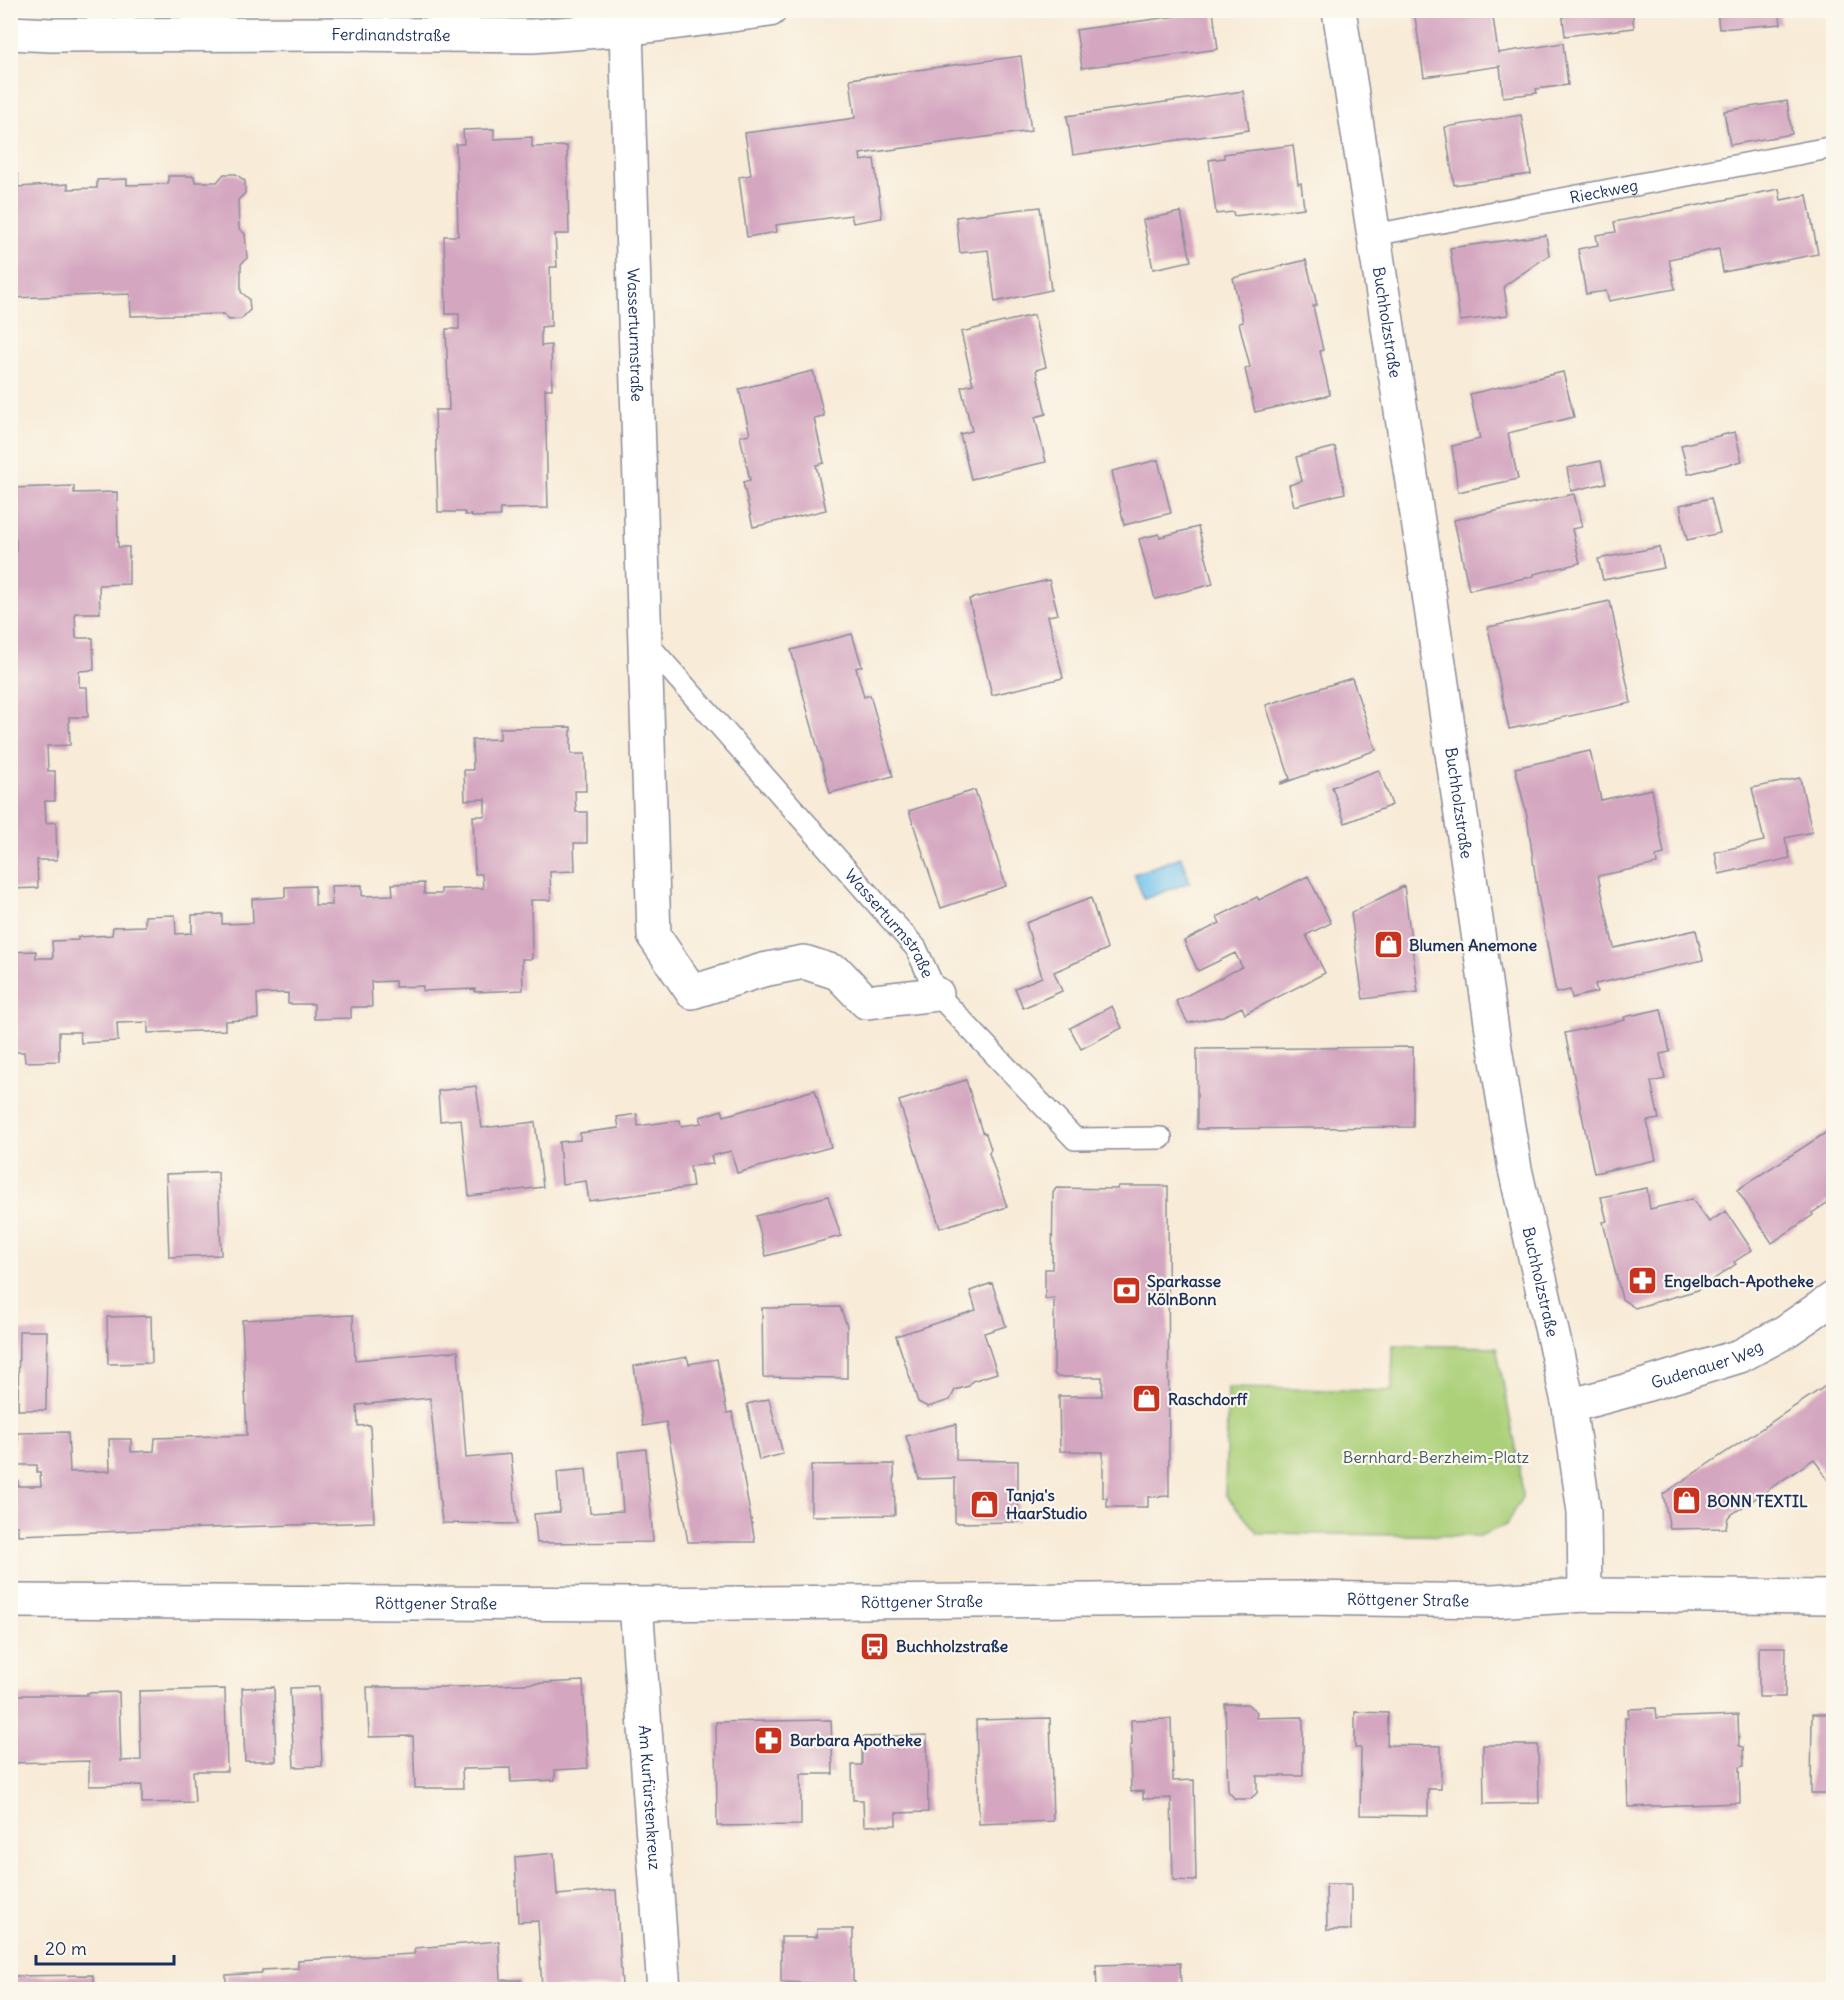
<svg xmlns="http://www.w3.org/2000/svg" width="1844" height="2000" viewBox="0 0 1844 2000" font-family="Delius,sans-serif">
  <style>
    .green { fill: #acd079; stroke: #64806c; stroke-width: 1.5 }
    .water { fill: #71c3ed; stroke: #4679a6; stroke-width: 1.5 }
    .building { fill: #d4a6c0 }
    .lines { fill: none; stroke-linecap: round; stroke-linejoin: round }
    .service-casing { stroke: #8a8d9a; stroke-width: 24 }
    .minor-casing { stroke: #8a8d9a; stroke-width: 36 }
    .tertiary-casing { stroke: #8a8d9a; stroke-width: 36 }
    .service { stroke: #fff; stroke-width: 21 }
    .minor { stroke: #fff; stroke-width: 33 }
    .tertiary { stroke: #fff; stroke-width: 33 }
    .labels { text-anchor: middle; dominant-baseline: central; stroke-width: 4.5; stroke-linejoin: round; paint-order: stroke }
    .street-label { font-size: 16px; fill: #1b2f5e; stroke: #fbf7ec }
    .poi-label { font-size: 16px; font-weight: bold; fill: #1b2f5e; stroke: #fbf7ec; text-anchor: start }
    .park-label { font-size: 16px; fill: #3f5765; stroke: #fbf7ec }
  </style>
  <rect width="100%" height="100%" fill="#fbf7ec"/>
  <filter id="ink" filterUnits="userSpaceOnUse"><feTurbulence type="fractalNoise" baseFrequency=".0167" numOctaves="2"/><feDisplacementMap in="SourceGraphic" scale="12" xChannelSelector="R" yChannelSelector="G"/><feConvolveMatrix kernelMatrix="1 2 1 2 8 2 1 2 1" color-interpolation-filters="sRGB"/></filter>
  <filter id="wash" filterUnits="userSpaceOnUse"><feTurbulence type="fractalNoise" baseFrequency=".008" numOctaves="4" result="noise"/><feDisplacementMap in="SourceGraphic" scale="24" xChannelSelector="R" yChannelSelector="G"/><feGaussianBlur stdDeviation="1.35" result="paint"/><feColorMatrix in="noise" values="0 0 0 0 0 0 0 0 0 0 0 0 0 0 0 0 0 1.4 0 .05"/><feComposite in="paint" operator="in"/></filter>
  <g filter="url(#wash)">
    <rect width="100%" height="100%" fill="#f8ebd7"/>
    <!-- green -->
    <path class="green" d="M 1393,1345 L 1496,1347 L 1520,1468 L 1522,1497 L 1506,1525 L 1479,1536 L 1258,1533 L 1225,1494 L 1228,1388 L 1392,1391 Z"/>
    <!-- water -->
    <path class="water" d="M 1181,857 L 1190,882 L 1144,899 L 1134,874 Z"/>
    <g id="blocks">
      <!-- building -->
      <path class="building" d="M 1414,10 L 1492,10 L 1498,53 L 1563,43 L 1568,85 L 1536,89 L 1537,93 L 1503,97 L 1500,66 L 1424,77 Z
        M 1562,10 L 1632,10 L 1634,28 L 1565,36 Z
        M 1717,10 L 1779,10 L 1781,24 L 1719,29 Z
        M 1213,11 L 1218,49 L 1082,68 L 1076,30 Z
        M 1021,56 L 1031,131 L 860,154 L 861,161 L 874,159 L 882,218 L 853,223 L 851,215 L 776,225 L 777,232 L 747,237 L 739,177 L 751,175 L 745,133 L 855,118 L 850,79 Z
        M 1243,91 L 1249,130 L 1073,155 L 1067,116 Z
        M 1787,101 L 1792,134 L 1730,145 L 1724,111 Z
        M 1521,115 L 1531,174 L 1454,185 L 1445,127 Z
        M 494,129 L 494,139 L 532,137 L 532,147 L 567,146 L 569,234 L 555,234 L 557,267 L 550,267 L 551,326 L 541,327 L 541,346 L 551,345 L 552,389 L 545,389 L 548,508 L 500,509 L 500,516 L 472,517 L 472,515 L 465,515 L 465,512 L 438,512 L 435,410 L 449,410 L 446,329 L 459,329 L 459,314 L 446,314 L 444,236 L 458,236 L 456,144 L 464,144 L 463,130 Z
        M 1293,145 L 1298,184 L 1301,183 L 1304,208 L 1234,216 L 1233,212 L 1216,214 L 1209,160 L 1224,158 L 1224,154 Z
        M 224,174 L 236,174 L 245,181 L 245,193 L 238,200 L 239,229 L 245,234 L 247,258 L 241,264 L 241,292 L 249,299 L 250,310 L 241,319 L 229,320 L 223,314 L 131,316 L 130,294 L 10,298 L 10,175 L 18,175 L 18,187 L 68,184 L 68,189 L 97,188 L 97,180 L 127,179 L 127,185 L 168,184 L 168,176 L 194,176 L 195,182 L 217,182 Z
        M 1779,189 L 1781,200 L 1807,195 L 1818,254 L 1723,272 L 1719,249 L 1669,259 L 1675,289 L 1609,301 L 1606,291 L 1586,294 L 1578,249 L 1598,245 L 1596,235 L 1616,232 L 1614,222 Z
        M 1040,207 L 1051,290 L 995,302 L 988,250 L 960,253 L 956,217 Z
        M 1181,212 L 1191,261 L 1153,269 L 1143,220 Z
        M 1546,235 L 1549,255 L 1504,286 L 1508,315 L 1460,321 L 1450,248 Z
        M 1306,260 L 1317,305 L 1313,306 L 1323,350 L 1320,351 L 1330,395 L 1255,412 L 1245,369 L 1250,367 L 1239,323 L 1243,322 L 1233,278 Z
        M 1034,315 L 1046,367 L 1036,370 L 1046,414 L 1035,417 L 1046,462 L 971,479 L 960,434 L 972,431 L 961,387 L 973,384 L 961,332 Z
        M 813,371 L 824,416 L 814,418 L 824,463 L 816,465 L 826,510 L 753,527 L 743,482 L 750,480 L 740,436 L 750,434 L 739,389 Z
        M 1563,372 L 1574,417 L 1508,433 L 1518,479 L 1458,492 L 1452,446 L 1480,439 L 1470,394 Z
        M 1735,432 L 1742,461 L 1688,474 L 1681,445 Z
        M 1335,447 L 1345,493 L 1294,506 L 1289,485 L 1302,481 L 1296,457 Z
        M 1158,460 L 1171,513 L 1124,525 L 1112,471 Z
        M 1601,461 L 1606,483 L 1571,491 L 1567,468 Z
        M 74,486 L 74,493 L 117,492 L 118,547 L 129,547 L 129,584 L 99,585 L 100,613 L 75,613 L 76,638 L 93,638 L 94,670 L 79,671 L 79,687 L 87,687 L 88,717 L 69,717 L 70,745 L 47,746 L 48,771 L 55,771 L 55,801 L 45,801 L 46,823 L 56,822 L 57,860 L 37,860 L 38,888 L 10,889 L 10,583 L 14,583 L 14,557 L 16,557 L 16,540 L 10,540 L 10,488 Z
        M 1574,494 L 1582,527 L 1572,529 L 1580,563 L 1534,574 L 1534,576 L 1469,590 L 1454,520 Z
        M 1711,498 L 1720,533 L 1687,540 L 1680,505 Z
        M 1198,527 L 1213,584 L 1155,599 L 1139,539 L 1159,534 L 1160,537 Z
        M 1659,547 L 1664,568 L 1603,580 L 1598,559 Z
        M 1049,580 L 1058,614 L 1048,616 L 1063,678 L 992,695 L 969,599 Z
        M 1610,601 L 1631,703 L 1509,729 L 1488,627 Z
        M 852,634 L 862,666 L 856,668 L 864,697 L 870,695 L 893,776 L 830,793 L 791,650 Z
        M 1352,678 L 1376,750 L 1281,784 L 1281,782 L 1290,779 L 1266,705 Z
        M 571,727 L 571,754 L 585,754 L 586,791 L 575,791 L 576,812 L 587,812 L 587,843 L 574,843 L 575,871 L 550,872 L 551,900 L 531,900 L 532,959 L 522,959 L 523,990 L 475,992 L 475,989 L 423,991 L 423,986 L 395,987 L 395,981 L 371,982 L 372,1007 L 351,1007 L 351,1018 L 314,1019 L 314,1004 L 288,1004 L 288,993 L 257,994 L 258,1019 L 225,1021 L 225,1030 L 148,1033 L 148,1022 L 117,1023 L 118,1041 L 81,1043 L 80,1032 L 59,1032 L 59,1061 L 25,1062 L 24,1052 L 10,1052 L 10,952 L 36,951 L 36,958 L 53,958 L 52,941 L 78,940 L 78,937 L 112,935 L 113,927 L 145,926 L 145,916 L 175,915 L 176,934 L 192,933 L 192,915 L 222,914 L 222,924 L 253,923 L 252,899 L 285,897 L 285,887 L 315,886 L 315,905 L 332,905 L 331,886 L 362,885 L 362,896 L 393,895 L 392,884 L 424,883 L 424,894 L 441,894 L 441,889 L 483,888 L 482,874 L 475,874 L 473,816 L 485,816 L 485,799 L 465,800 L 464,770 L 473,770 L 472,740 L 500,739 L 500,728 Z
        M 1590,751 L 1601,800 L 1652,789 L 1664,854 L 1656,856 L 1657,864 L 1598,876 L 1614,948 L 1696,930 L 1703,960 L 1595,984 L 1597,992 L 1572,998 L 1570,990 L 1556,993 L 1537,889 L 1527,816 L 1515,768 Z
        M 1379,770 L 1392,805 L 1345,823 L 1332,787 Z
        M 1800,778 L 1812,832 L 1785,838 L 1790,858 L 1719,874 L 1715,852 L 1764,841 L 1752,788 Z
        M 975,790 L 1006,886 L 941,908 L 909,811 Z
        M 1308,876 L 1331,923 L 1306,935 L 1325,973 L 1245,1014 L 1242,1007 L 1223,1016 L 1188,1023 L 1176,1001 L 1242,967 L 1235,953 L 1198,971 L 1184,941 L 1220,923 L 1217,917 L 1257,897 L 1259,900 Z
        M 1404,886 L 1418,992 L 1363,999 L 1351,913 Z
        M 1091,898 L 1107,949 L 1054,972 L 1062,991 L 1023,1008 L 1015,988 L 1042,977 L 1026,923 Z
        M 1112,1006 L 1122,1028 L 1081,1049 L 1070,1028 Z
        M 1661,1009 L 1670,1052 L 1660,1054 L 1665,1079 L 1651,1082 L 1659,1119 L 1647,1121 L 1656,1160 L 1594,1173 L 1565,1033 L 1625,1020 L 1624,1017 Z
        M 1413,1047 L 1413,1127 L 1197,1129 L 1197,1049 Z
        M 966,1080 L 982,1132 L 986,1134 L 991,1149 L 989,1153 L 1007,1207 L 940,1228 L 899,1101 Z
        M 476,1086 L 482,1128 L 535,1122 L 543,1187 L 469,1196 L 461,1119 L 440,1121 L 438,1091 Z
        M 815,1090 L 831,1147 L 737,1173 L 731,1151 L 711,1156 L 713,1164 L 690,1166 L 693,1187 L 589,1201 L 586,1181 L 562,1184 L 559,1142 L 580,1140 L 580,1133 L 619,1128 L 617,1117 L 637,1114 L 638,1126 L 680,1120 L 681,1126 L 702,1123 L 700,1117 L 722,1110 L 724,1116 Z
        M 1833,1128 L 1833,1199 L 1812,1213 L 1813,1215 L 1772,1243 L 1737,1190 Z
        M 218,1172 L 221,1255 L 169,1257 L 166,1174 Z
        M 1118,1186 L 1168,1186 L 1169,1496 L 1148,1497 L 1148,1507 L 1107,1507 L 1107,1498 L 1103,1498 L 1103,1452 L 1060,1451 L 1059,1396 L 1102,1396 L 1102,1377 L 1057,1377 L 1054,1373 L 1054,1298 L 1045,1299 L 1045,1269 L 1052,1269 L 1053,1193 L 1056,1188 L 1117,1189 Z
        M 1647,1188 L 1650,1209 L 1692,1199 L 1709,1222 L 1726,1211 L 1752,1250 L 1734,1262 L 1736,1264 L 1698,1290 L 1635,1308 L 1622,1299 L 1603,1222 L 1607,1221 L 1601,1197 Z
        M 828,1196 L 841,1236 L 766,1256 L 756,1216 Z
        M 992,1283 L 1006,1326 L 984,1333 L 997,1373 L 972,1381 L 969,1386 L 955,1390 L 950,1400 L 928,1407 L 918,1402 L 896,1336 L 976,1310 L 970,1291 Z
        M 840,1307 L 847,1326 L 847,1378 L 763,1377 L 762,1308 Z
        M 353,1315 L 355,1360 L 458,1351 L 466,1458 L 511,1454 L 517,1524 L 442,1523 L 430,1398 L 357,1405 L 358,1426 L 370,1425 L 374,1522 L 18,1535 L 18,1526 L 10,1526 L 10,1480 L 18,1480 L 18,1486 L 41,1486 L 40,1472 L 37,1472 L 37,1465 L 19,1465 L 18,1433 L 68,1432 L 70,1472 L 110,1471 L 109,1439 L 131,1439 L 131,1452 L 154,1451 L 155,1438 L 247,1435 L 242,1320 Z
        M 151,1316 L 152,1363 L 108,1364 L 107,1317 Z
        M 19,1331 L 47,1331 L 46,1410 L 18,1410 Z
        M 687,1357 L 689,1364 L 717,1359 L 727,1413 L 732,1412 L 755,1542 L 688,1542 L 666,1422 L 643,1426 L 634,1366 Z
        M 1833,1381 L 1833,1488 L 1814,1459 L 1728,1517 L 1726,1528 L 1670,1529 L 1663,1494 Z
        M 769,1399 L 783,1454 L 759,1460 L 747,1404 Z
        M 956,1424 L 956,1460 L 1018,1461 L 1018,1522 L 955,1523 L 955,1478 L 919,1479 L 906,1436 Z
        M 646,1449 L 653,1542 L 537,1543 L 534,1514 L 560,1512 L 557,1472 L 586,1469 L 590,1513 L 623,1511 L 618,1452 Z
        M 894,1464 L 895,1515 L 811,1516 L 811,1465 Z
        M 1759,1647 L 1786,1647 L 1785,1697 L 1759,1697 Z
        M 583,1681 L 588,1768 L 555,1770 L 555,1780 L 511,1782 L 510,1768 L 462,1769 L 463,1788 L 415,1788 L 413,1736 L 369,1737 L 367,1687 L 458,1687 Z
        M 274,1687 L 276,1761 L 245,1761 L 242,1688 Z
        M 319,1687 L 322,1766 L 294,1767 L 290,1688 Z
        M 225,1689 L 227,1771 L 193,1771 L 195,1802 L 142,1803 L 142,1785 L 89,1786 L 89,1761 L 10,1763 L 10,1695 L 87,1695 L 87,1693 L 119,1692 L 121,1761 L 141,1760 L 139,1691 Z
        M 1225,1704 L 1247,1704 L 1257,1712 L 1256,1718 L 1303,1717 L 1303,1776 L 1257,1776 L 1257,1793 L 1250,1799 L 1235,1799 L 1228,1791 Z
        M 1656,1708 L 1657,1718 L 1738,1715 L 1739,1746 L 1743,1747 L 1744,1766 L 1739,1767 L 1740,1803 L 1628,1807 L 1625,1718 L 1629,1718 L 1628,1709 Z
        M 1355,1712 L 1388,1713 L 1387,1745 L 1441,1746 L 1441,1789 L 1428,1789 L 1428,1816 L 1360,1815 L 1361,1748 L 1355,1748 Z
        M 1812,1714 L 1833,1714 L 1833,1793 L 1811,1793 Z
        M 1050,1718 L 1053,1821 L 979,1824 L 976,1720 Z
        M 1171,1719 L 1173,1781 L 1194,1780 L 1196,1881 L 1173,1880 L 1171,1798 L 1143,1799 L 1143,1791 L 1131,1792 L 1130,1746 L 1132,1745 L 1131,1720 Z
        M 831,1720 L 833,1774 L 801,1774 L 801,1825 L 717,1826 L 716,1722 Z
        M 927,1735 L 928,1812 L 896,1813 L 896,1825 L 864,1826 L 863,1800 L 853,1800 L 852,1765 L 862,1765 L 862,1737 Z
        M 1483,1745 L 1538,1745 L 1539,1803 L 1484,1804 Z
        M 554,1853 L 557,1895 L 616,1890 L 622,1986 L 542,1989 L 538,1921 L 518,1922 L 515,1857 Z
        M 1326,1884 L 1351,1884 L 1351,1930 L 1327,1930 Z
        M 817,1929 L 853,1929 L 853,1981 L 855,1982 L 855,1989 L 813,1989 L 813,1983 L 781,1982 L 781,1937 L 817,1937 Z
        M 499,1941 L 501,1980 L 521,1980 L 521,1989 L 226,1989 L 226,1975 L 262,1973 L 262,1970 L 298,1968 L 298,1960 L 414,1954 L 415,1948 Z
        M 1180,1963 L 1181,1989 L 1097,1989 L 1096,1965 Z
        M 93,1975 L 94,1989 L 10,1989 L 10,1976 Z"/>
    </g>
  </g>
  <g filter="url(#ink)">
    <use href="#blocks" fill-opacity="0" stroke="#8a8d9a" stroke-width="1.5"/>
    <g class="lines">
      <defs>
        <g id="service">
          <path id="s1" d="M 1374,235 L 1834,147"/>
          <path id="s2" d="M 645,641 L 916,948 L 937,994 L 1075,1139 L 1161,1138"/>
        </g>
        <g id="minor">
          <path id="s3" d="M 1339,10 L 1425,566 L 1492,1030 L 1515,1169 L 1569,1406 L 1584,1512 L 1585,1595"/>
          <path id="s4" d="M 626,29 L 654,936 L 692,992 L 763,970 L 804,962 L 838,973 L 866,1002 L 937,994"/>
          <path id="s5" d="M 10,33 L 51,35 L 340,34 L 532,36 L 626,29 L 770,10"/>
          <path id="s6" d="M 1569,1406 L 1629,1390 L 1740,1356 L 1783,1333 L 1834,1298"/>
          <path id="s7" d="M 636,1604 L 664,1990"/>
        </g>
        <g id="tertiary">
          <path id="s8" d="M 10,1601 L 636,1604 L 1303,1598 L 1493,1601 L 1585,1595 L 1834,1597"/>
        </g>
      </defs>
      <!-- service casing -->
      <use href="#service" class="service-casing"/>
      <!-- minor casing -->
      <use href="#minor" class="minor-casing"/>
      <!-- tertiary casing -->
      <use href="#tertiary" class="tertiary-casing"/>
      <!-- service -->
      <use href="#service" class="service"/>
      <!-- minor -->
      <use href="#minor" class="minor"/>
      <!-- tertiary -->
      <use href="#tertiary" class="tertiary"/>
    </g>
  </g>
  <!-- icons -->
  <defs>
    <symbol id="shop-square" viewBox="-11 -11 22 22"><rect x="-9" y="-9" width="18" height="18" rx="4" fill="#c8321e" stroke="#fbf7ec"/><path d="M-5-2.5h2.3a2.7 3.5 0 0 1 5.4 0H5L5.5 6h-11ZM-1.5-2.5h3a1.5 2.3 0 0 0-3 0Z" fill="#fff"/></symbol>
    <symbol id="pharmacy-square" viewBox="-11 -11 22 22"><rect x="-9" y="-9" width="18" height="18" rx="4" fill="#c8321e" stroke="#fbf7ec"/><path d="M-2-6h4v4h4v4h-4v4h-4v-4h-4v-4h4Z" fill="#fff"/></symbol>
    <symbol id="bank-square" viewBox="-11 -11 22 22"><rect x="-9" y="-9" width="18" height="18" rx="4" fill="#c8321e" stroke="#fbf7ec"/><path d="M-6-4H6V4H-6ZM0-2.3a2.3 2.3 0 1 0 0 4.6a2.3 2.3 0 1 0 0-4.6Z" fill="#fff"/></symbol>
    <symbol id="bus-square" viewBox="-11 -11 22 22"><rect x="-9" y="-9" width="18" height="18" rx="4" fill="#c8321e" stroke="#fbf7ec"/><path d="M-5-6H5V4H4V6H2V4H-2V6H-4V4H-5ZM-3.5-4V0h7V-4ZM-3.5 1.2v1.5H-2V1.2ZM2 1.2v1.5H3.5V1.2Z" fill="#fff"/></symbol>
  </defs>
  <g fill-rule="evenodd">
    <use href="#shop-square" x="1372" y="928" width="33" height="33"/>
    <use href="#pharmacy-square" x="1626" y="1264" width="33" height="33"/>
    <use href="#bank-square" x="1110" y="1274" width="33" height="33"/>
    <use href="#shop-square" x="1130" y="1382" width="33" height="33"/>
    <use href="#shop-square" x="1670" y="1484" width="33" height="33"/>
    <use href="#shop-square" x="968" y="1488" width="33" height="33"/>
    <use href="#bus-square" x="858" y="1630" width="33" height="33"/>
    <use href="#pharmacy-square" x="752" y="1724" width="33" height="33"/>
  </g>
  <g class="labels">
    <!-- street labels -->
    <g class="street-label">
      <text stroke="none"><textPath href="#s5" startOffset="381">Ferdinandstraße</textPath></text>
      <text stroke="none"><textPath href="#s1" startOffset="234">Rieckweg</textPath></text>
      <text stroke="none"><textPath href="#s3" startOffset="316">Buchholzstraße</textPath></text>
      <text stroke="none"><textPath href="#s4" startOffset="306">Wasserturmstraße</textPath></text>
      <text stroke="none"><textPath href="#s3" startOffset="802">Buchholzstraße</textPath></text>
      <text stroke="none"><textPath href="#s2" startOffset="374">Wasserturmstraße</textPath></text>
      <text stroke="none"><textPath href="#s3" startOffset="1288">Buchholzstraße</textPath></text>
      <text stroke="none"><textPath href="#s6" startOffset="144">Gudenauer Weg</textPath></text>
      <text stroke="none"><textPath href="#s8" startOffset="1398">Röttgener Straße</textPath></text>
      <text stroke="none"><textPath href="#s8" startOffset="912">Röttgener Straße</textPath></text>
      <text stroke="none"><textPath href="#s8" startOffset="426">Röttgener Straße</textPath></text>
      <text stroke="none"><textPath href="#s7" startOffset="194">Am Kurfürstenkreuz</textPath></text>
    </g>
    <!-- poi labels -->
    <g class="poi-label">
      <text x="1409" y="945">Blumen Anemone</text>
      <text x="1147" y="1281">Sparkasse<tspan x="1147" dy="18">KölnBonn</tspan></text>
      <text x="1664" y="1281">Engelbach-Apotheke</text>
      <text x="1168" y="1399">Raschdorff</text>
      <text x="1006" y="1495">Tanja's<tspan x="1006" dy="18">HaarStudio</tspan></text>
      <text x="1707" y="1501">BONN TEXTIL</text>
      <text x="896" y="1646">Buchholzstraße</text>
      <text x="790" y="1740">Barbara Apotheke</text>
    </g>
    <!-- park labels -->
    <g class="park-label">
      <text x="1436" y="1457">Bernhard-Berzheim-Platz</text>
    </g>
  </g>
  <!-- margin -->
  <rect width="1844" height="2000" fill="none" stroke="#fbf7ec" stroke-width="36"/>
  <!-- scale -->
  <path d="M36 1955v9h138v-9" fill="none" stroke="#1b2f5e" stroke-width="3"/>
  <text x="45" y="1955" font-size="18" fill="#1b2f5e" stroke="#fbf7ec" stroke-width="4.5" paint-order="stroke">20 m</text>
</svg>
